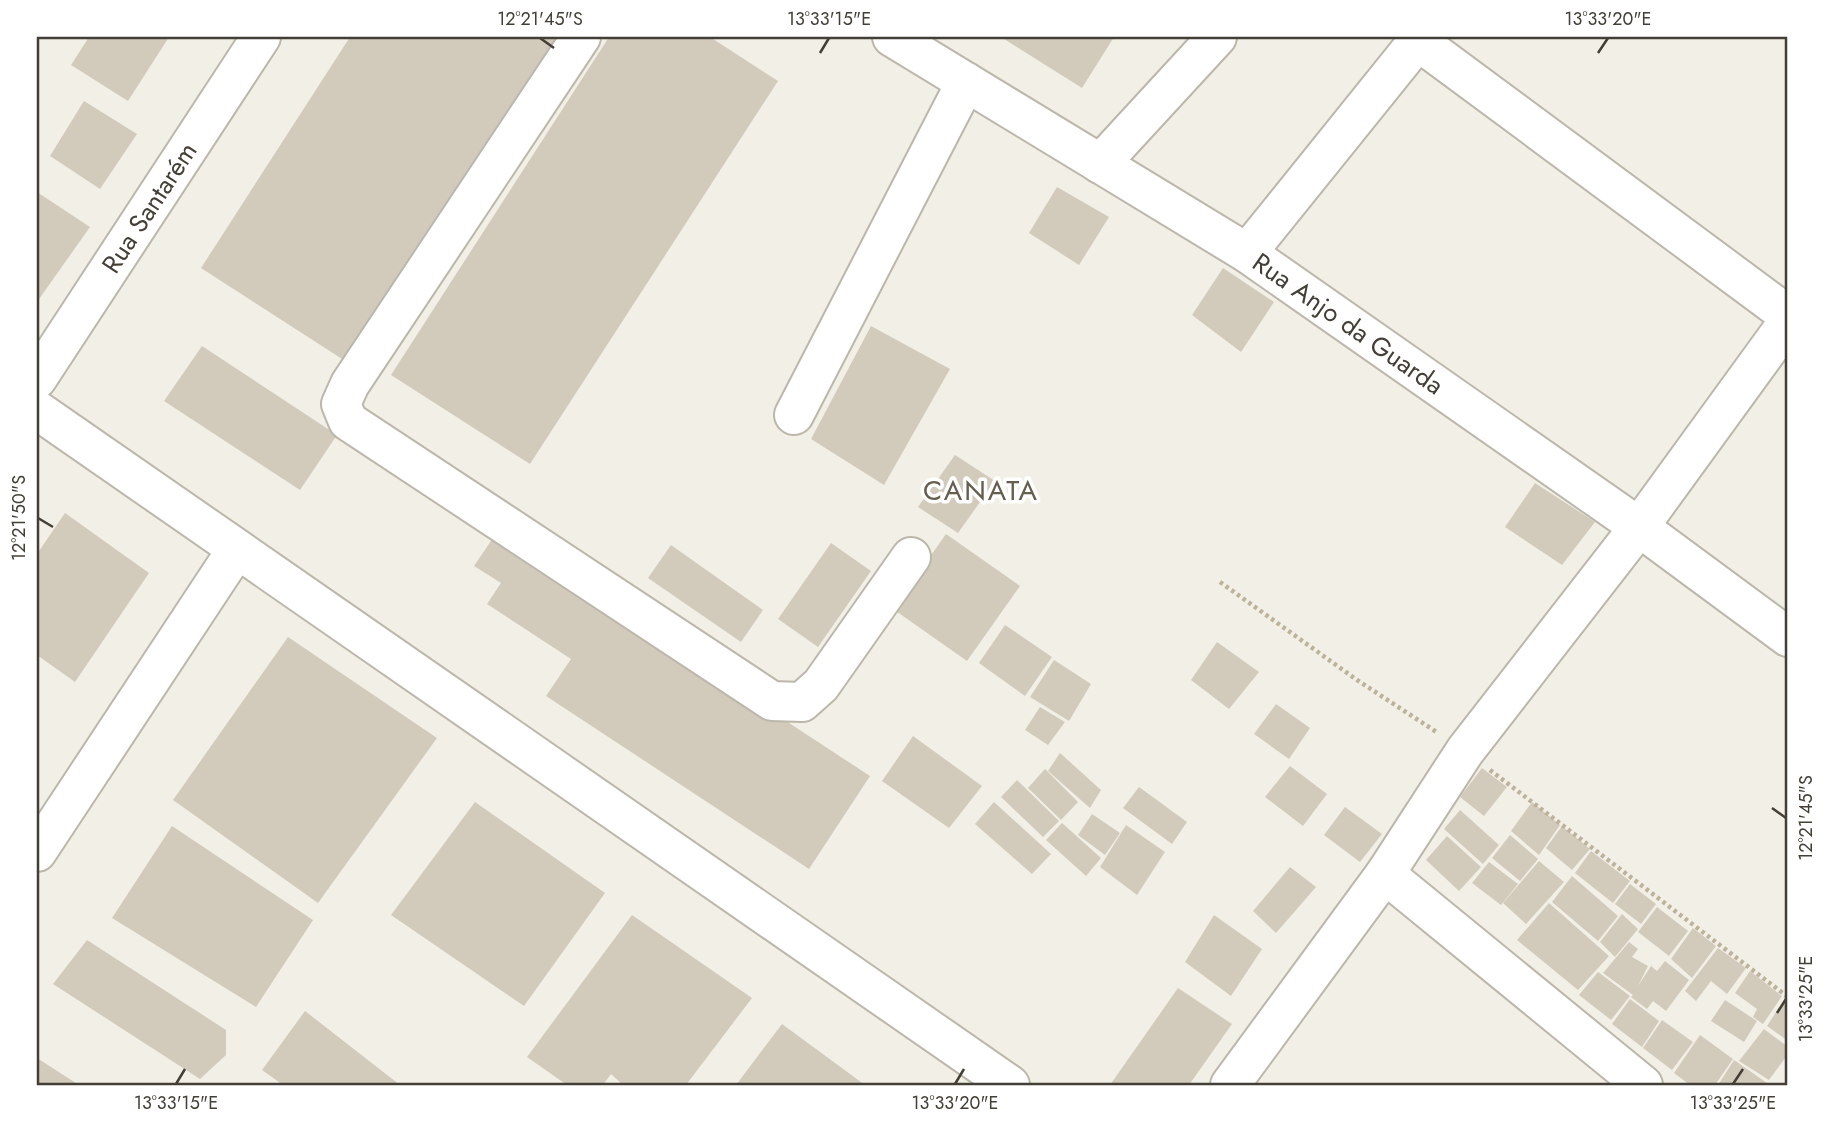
<svg xmlns="http://www.w3.org/2000/svg" width="1825" height="1122" viewBox="0 0 1825 1122" font-family="Jost,sans-serif">
  <style>
    .building { fill: #d2cbbc }
    .lines { fill: none; stroke-linecap: round; stroke-linejoin: round }
    .minor-casing { stroke: #bcb7aa; stroke-width: 42 }
    .path { stroke: #bdb39c; stroke-width: 4.5; stroke-dasharray: 3.5 3.5; stroke-linecap: butt }
    .minor { stroke: #fff; stroke-width: 38 }
    .ticks { fill: none; stroke: #443f36; stroke-width: 2.5 }
    .labels { text-anchor: middle; dominant-baseline: central; stroke-width: 7; stroke-linejoin: round; paint-order: stroke }
    .street-label { font-size: 26px; fill: #443f36; stroke: #fff }
    .neighbourhood-label { font-size: 28px; letter-spacing: 2px; fill: #665e4e; stroke: #fff }
    .neatline { fill: none; stroke: #443f36; stroke-width: 2.5 }
    .ticks-label { font-size: 18px; text-anchor: middle; fill: #443f36 }
  </style>
  <rect width="100%" height="100%" fill="#f2efe6"/>
  <!-- building -->
  <path class="building" d="M 89,37 L 169,37 L 128,101 L 71,65 Z
    M 350,37 L 567,37 L 353,366 L 201,268 Z
    M 609,37 L 710,37 L 778,81 L 530,464 L 391,375 Z
    M 1001,37 L 1114,37 L 1082,88 Z
    M 84,101 L 137,134 L 100,189 L 50,156 Z
    M 1057,187 L 1109,217 L 1079,265 L 1029,233 Z
    M 37,192 L 90,227 L 37,302 Z
    M 1223,268 L 1274,302 L 1241,352 L 1192,315 Z
    M 871,326 L 950,369 L 884,485 L 811,439 Z
    M 202,346 L 337,435 L 300,490 L 164,401 Z
    M 955,455 L 995,481 L 958,533 L 918,507 Z
    M 1535,483 L 1595,522 L 1562,565 L 1505,527 Z
    M 65,513 L 149,573 L 75,682 L 37,655 L 37,554 Z
    M 497,532 L 870,776 L 809,869 L 546,696 L 571,659 L 487,604 L 501,583 L 474,566 Z
    M 946,534 L 1020,586 L 967,661 L 893,609 Z
    M 831,543 L 871,571 L 818,647 L 778,619 Z
    M 671,545 L 763,610 L 741,642 L 648,578 Z
    M 1005,625 L 1052,657 L 1025,696 L 979,663 Z
    M 288,637 L 437,738 L 318,903 L 173,800 Z
    M 1217,642 L 1259,672 L 1229,709 L 1191,680 Z
    M 1054,660 L 1091,684 L 1069,721 L 1030,697 Z
    M 1276,704 L 1310,728 L 1289,759 L 1254,734 Z
    M 1040,707 L 1065,722 L 1048,745 L 1025,730 Z
    M 913,736 L 982,786 L 949,828 L 882,781 Z
    M 1060,753 L 1101,790 L 1090,808 L 1048,771 Z
    M 1290,766 L 1327,794 L 1303,826 L 1265,797 Z
    M 1482,768 L 1507,787 L 1484,816 L 1460,797 Z
    M 1045,769 L 1078,802 L 1061,820 L 1028,788 Z
    M 1017,780 L 1059,821 L 1043,837 L 1001,797 Z
    M 1139,787 L 1187,822 L 1172,844 L 1123,808 Z
    M 475,802 L 605,893 L 524,1006 L 391,915 Z
    M 994,802 L 1051,854 L 1032,874 L 975,824 Z
    M 1532,802 L 1560,825 L 1539,855 L 1511,831 Z
    M 1345,807 L 1382,834 L 1360,862 L 1324,835 Z
    M 1460,810 L 1499,845 L 1483,864 L 1444,829 Z
    M 1092,814 L 1120,833 L 1105,855 L 1078,835 Z
    M 1062,823 L 1101,858 L 1086,876 L 1046,840 Z
    M 1126,825 L 1165,852 L 1137,895 L 1100,867 Z
    M 172,826 L 313,920 L 256,1007 L 112,918 Z
    M 1562,826 L 1590,849 L 1572,870 L 1546,848 Z
    M 1510,835 L 1538,859 L 1520,881 L 1492,858 Z
    M 1447,836 L 1481,867 L 1459,891 L 1426,860 Z
    M 1591,851 L 1630,881 L 1613,903 L 1575,873 Z
    M 1539,861 L 1564,882 L 1526,924 L 1503,903 Z
    M 1489,862 L 1518,884 L 1501,905 L 1472,883 Z
    M 1290,867 L 1316,887 L 1276,933 L 1253,911 Z
    M 1572,876 L 1618,916 L 1598,941 L 1552,902 Z
    M 1630,884 L 1656,904 L 1641,924 L 1615,904 Z
    M 1549,903 L 1609,956 L 1578,990 L 1517,940 Z
    M 1657,907 L 1688,931 L 1669,956 L 1638,932 Z
    M 1622,914 L 1638,929 L 1615,957 L 1600,942 Z
    M 632,915 L 752,998 L 686,1085 L 623,1085 L 611,1074 L 603,1085 L 567,1085 L 527,1057 Z
    M 1214,915 L 1262,949 L 1231,996 L 1185,962 Z
    M 1693,928 L 1716,946 L 1692,978 L 1671,959 Z
    M 87,940 L 226,1030 L 226,1055 L 200,1079 L 53,984 Z
    M 1629,942 L 1638,949 L 1632,957 L 1648,966 L 1638,986 L 1651,966 L 1657,971 L 1665,961 L 1689,980 L 1666,1011 L 1653,1001 L 1647,1009 L 1631,997 L 1633,995 L 1603,973 Z
    M 1718,948 L 1746,968 L 1727,994 L 1711,981 L 1696,1001 L 1685,991 Z
    M 1750,971 L 1782,996 L 1763,1024 L 1753,1017 L 1757,1009 L 1735,993 Z
    M 1598,972 L 1630,996 L 1611,1020 L 1579,995 Z
    M 1178,988 L 1232,1024 L 1189,1085 L 1110,1085 Z
    M 1785,998 L 1788,1000 L 1788,1041 L 1767,1026 Z
    M 1630,999 L 1659,1021 L 1642,1047 L 1612,1024 Z
    M 1725,1000 L 1757,1021 L 1744,1042 L 1711,1021 Z
    M 305,1011 L 400,1085 L 283,1085 L 262,1070 Z
    M 1662,1020 L 1693,1042 L 1672,1070 L 1643,1048 Z
    M 782,1024 L 865,1085 L 736,1085 Z
    M 1764,1029 L 1788,1047 L 1788,1054 L 1769,1080 L 1739,1061 Z
    M 1700,1035 L 1733,1059 L 1715,1085 L 1690,1085 L 1674,1073 Z
    M 37,1058 L 79,1085 L 37,1085 Z
    M 1734,1060 L 1767,1083 L 1766,1085 L 1718,1085 Z"/>
  <g class="lines">
    <defs>
      <g id="minor">
        <path d="M 581,37 L 350,384 L 341,404 L 348,421 L 772,701 L 802,702 L 821,685 L 911,557"/>
        <path id="s1" d="M 892,37 L 1247,253 L 1639,527 L 1788,637"/>
        <path d="M 1418,41 L 1788,315"/>
        <path d="M 1100,164 L 1217,37"/>
        <path d="M 1247,253 L 1421,37"/>
        <path id="s2" d="M 37,379 L 261,37"/>
        <path d="M 37,410 L 1010,1085"/>
        <path d="M 794,415 L 966,82"/>
        <path d="M 37,852 L 237,549"/>
        <path d="M 1385,874 L 1643,1085"/>
        <path d="M 1230,1085 L 1385,874 L 1465,751 L 1639,527 L 1788,322"/>
      </g>
    </defs>
    <!-- minor casing -->
    <use href="#minor" class="minor-casing"/>
    <!-- path -->
    <path class="path" d="M 1220,582 L 1357,680 L 1438,733
      M 1490,770 L 1788,997"/>
    <!-- minor -->
    <use href="#minor" class="minor"/>
  </g>
  <!-- ticks -->
  <path class="ticks" d="M 540,38 L 554,48M 820,53 L 829,38M 1598,53 L 1608,38M 38,518 L 53,527M 1772,808 L 1786,818M 1777,1013 L 1786,999M 176,1084 L 185,1069M 955,1084 L 964,1069M 1733,1084 L 1743,1069"/>
  <g class="labels">
    <!-- street labels -->
    <g class="street-label">
      <text stroke="none"><textPath href="#s2" startOffset="205">Rua Santarém</textPath></text>
      <text stroke="none"><textPath href="#s1" startOffset="539">Rua Anjo da Guarda</textPath></text>
    </g>
    <!-- neighbourhood labels -->
    <g class="neighbourhood-label">
      <text x="981" y="490">CANATA</text>
    </g>
  </g>
  <!-- border -->
  <rect width="1825" height="1122" fill="none" stroke="#ffffff" stroke-width="77"/>
  <rect x="38" y="38" width="1748" height="1046" class="neatline"/>
  <g class="ticks-label">
    <text x="540" y="25">12°21'45"S</text>
    <text x="829" y="25">13°33'15"E</text>
    <text x="1608" y="25">13°33'20"E</text>
    <text transform="translate(19 518) rotate(-90)" y="6">12°21'50"S</text>
    <text transform="translate(1806 818) rotate(-90)" y="6">12°21'45"S</text>
    <text transform="translate(1806 999) rotate(-90)" y="6">13°33'25"E</text>
    <text x="176" y="1109">13°33'15"E</text>
    <text x="955" y="1109">13°33'20"E</text>
    <text x="1733" y="1109">13°33'25"E</text>
  </g>
</svg>
